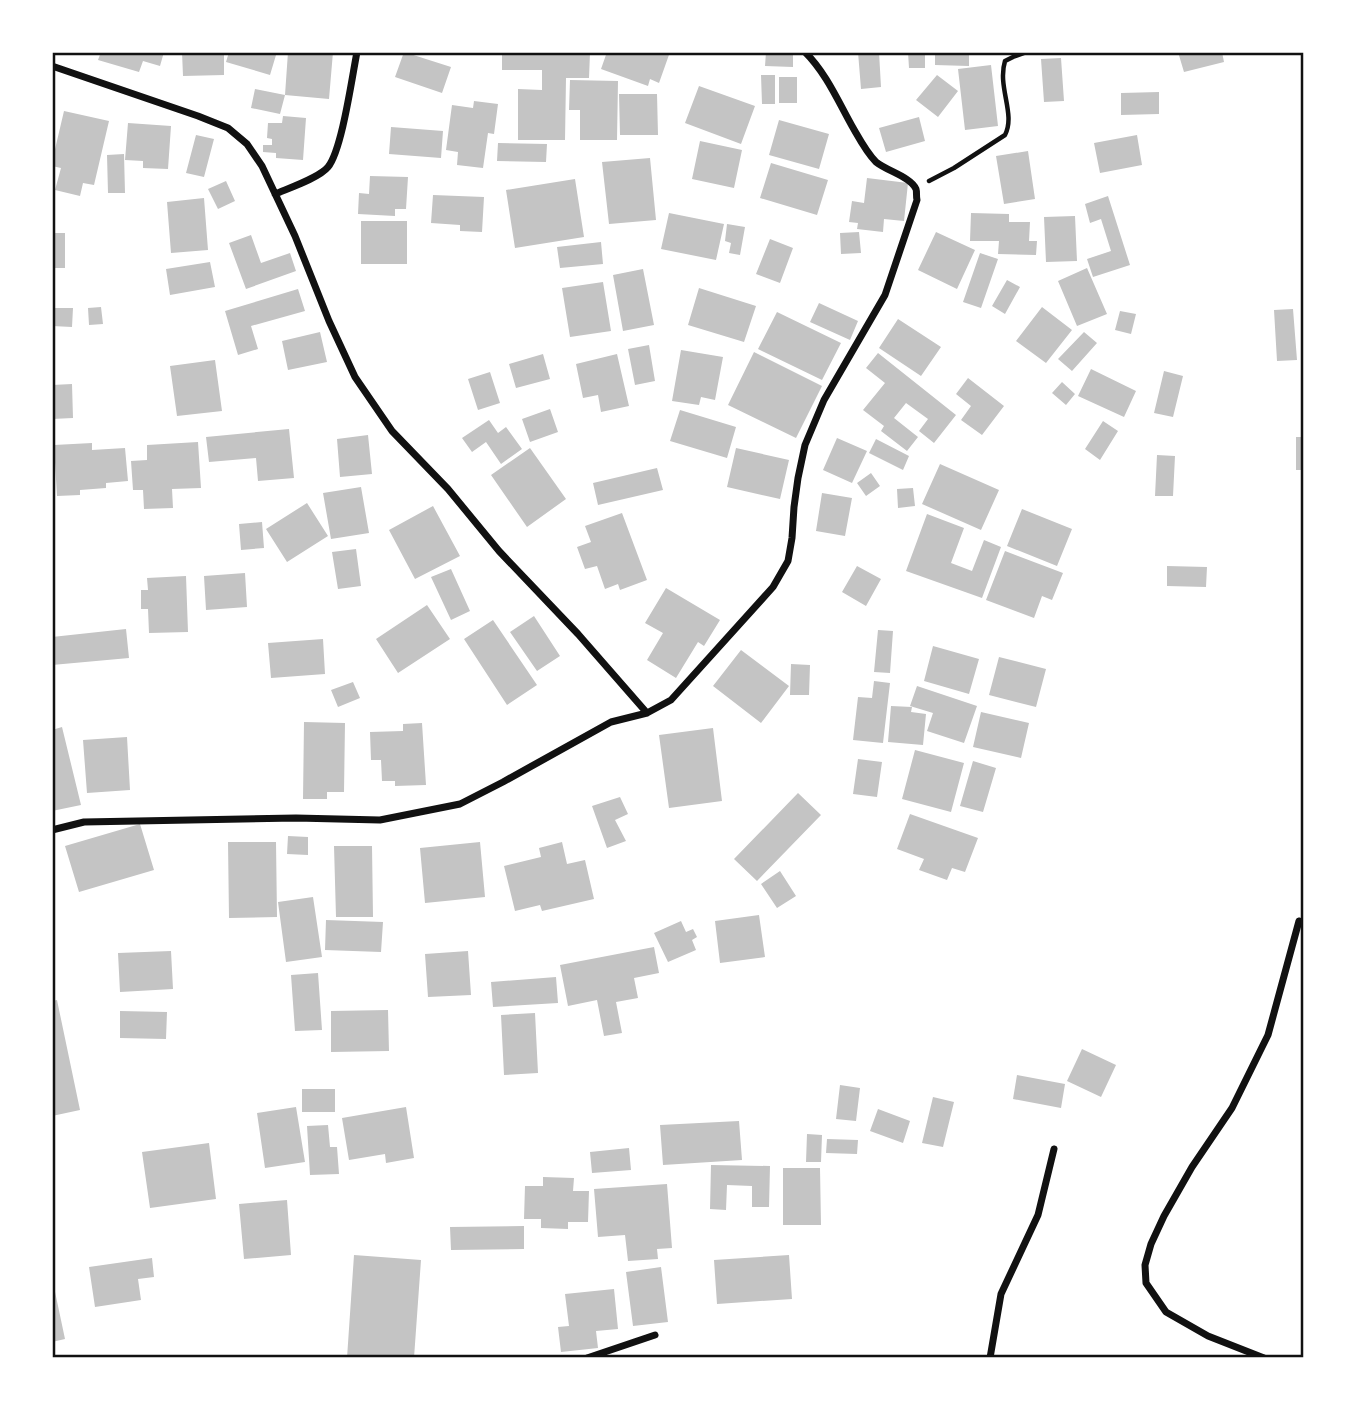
<svg xmlns="http://www.w3.org/2000/svg" width="1356" height="1410" viewBox="0 0 1356 1410" font-family="Raleway,sans-serif">
  <style>
    .building { fill: #c4c4c4 }
    .lines { fill: none; stroke-linecap: round; stroke-linejoin: round }
    .path { stroke: #111; stroke-width: 4.5 }
    .minor { stroke: #111; stroke-width: 7 }
    .neatline { fill: none; stroke: #111; stroke-width: 2.5 }
  </style>
  <rect width="100%" height="100%" fill="#fff"/>
  <!-- building -->
  <path class="building" d="M 101,52 L 164,52 L 160,66 L 143,61 L 139,72 L 98,60 Z
    M 182,52 L 224,52 L 224,75 L 183,76 Z
    M 229,52 L 266,52 L 276,55 L 270,75 L 226,62 Z
    M 288,52 L 333,52 L 329,99 L 285,95 Z
    M 404,52 L 451,67 L 442,93 L 395,77 Z
    M 502,52 L 590,53 L 589,78 L 566,78 L 565,140 L 518,140 L 518,89 L 542,90 L 542,70 L 502,70 Z
    M 607,52 L 670,52 L 659,83 L 650,79 L 648,86 L 601,69 Z
    M 766,52 L 793,52 L 793,67 L 765,66 Z
    M 858,52 L 879,52 L 881,87 L 861,89 Z
    M 908,52 L 925,52 L 925,68 L 909,68 Z
    M 935,52 L 969,52 L 969,66 L 935,65 Z
    M 1178,52 L 1222,52 L 1224,62 L 1184,72 Z
    M 1061,58 L 1064,101 L 1044,102 L 1041,59 Z
    M 991,65 L 998,126 L 965,130 L 958,69 Z
    M 761,75 L 775,75 L 775,104 L 762,104 Z
    M 937,75 L 958,91 L 938,117 L 916,100 Z
    M 779,77 L 797,77 L 797,103 L 779,103 Z
    M 570,80 L 618,81 L 617,140 L 580,140 L 580,110 L 569,110 Z
    M 699,86 L 755,106 L 741,144 L 685,123 Z
    M 255,89 L 285,95 L 280,114 L 251,108 Z
    M 1159,92 L 1159,114 L 1121,115 L 1121,93 Z
    M 619,94 L 657,94 L 658,135 L 620,135 Z
    M 474,101 L 498,104 L 494,134 L 488,133 L 483,168 L 457,165 L 458,152 L 446,150 L 452,105 L 473,108 Z
    M 64,111 L 109,121 L 94,185 L 83,183 L 80,196 L 55,190 L 61,168 L 52,166 L 52,162 Z
    M 283,116 L 306,118 L 303,160 L 276,158 L 276,153 L 263,152 L 263,145 L 272,145 L 272,139 L 267,138 L 268,123 L 282,123 Z
    M 919,117 L 925,141 L 886,152 L 879,128 Z
    M 779,120 L 829,134 L 819,169 L 769,155 Z
    M 128,123 L 171,126 L 168,169 L 143,168 L 143,161 L 125,160 Z
    M 391,127 L 443,131 L 441,158 L 389,154 Z
    M 196,135 L 214,139 L 204,177 L 186,173 Z
    M 1137,135 L 1142,165 L 1100,173 L 1094,143 Z
    M 700,141 L 742,150 L 734,188 L 692,179 Z
    M 498,143 L 547,144 L 546,162 L 497,161 Z
    M 1028,151 L 1035,199 L 1004,204 L 996,156 Z
    M 124,154 L 125,193 L 108,193 L 107,155 Z
    M 650,158 L 656,220 L 609,224 L 602,162 Z
    M 771,163 L 828,180 L 817,215 L 760,198 Z
    M 370,176 L 408,177 L 406,209 L 395,209 L 395,216 L 358,214 L 359,193 L 369,194 Z
    M 867,178 L 908,183 L 904,221 L 884,219 L 883,232 L 857,229 L 858,223 L 849,222 L 852,201 L 864,203 Z
    M 575,179 L 584,237 L 515,248 L 506,190 Z
    M 226,181 L 235,201 L 218,209 L 208,189 Z
    M 433,195 L 484,197 L 482,232 L 460,231 L 460,225 L 431,223 Z
    M 1108,196 L 1130,265 L 1093,277 L 1087,259 L 1111,251 L 1101,219 L 1090,223 L 1085,204 Z
    M 204,198 L 208,250 L 171,253 L 167,202 Z
    M 669,213 L 724,224 L 716,260 L 661,249 Z
    M 971,213 L 1009,214 L 1009,222 L 1030,222 L 1029,241 L 1037,241 L 1036,255 L 998,254 L 999,241 L 970,241 Z
    M 1075,216 L 1077,261 L 1046,262 L 1044,217 Z
    M 361,221 L 407,221 L 407,264 L 361,264 Z
    M 727,224 L 745,227 L 740,255 L 729,253 L 731,243 L 725,241 Z
    M 859,232 L 861,253 L 841,254 L 840,233 Z
    M 936,232 L 975,250 L 957,289 L 918,270 Z
    M 52,233 L 65,233 L 65,268 L 52,268 Z
    M 251,235 L 261,263 L 290,253 L 296,271 L 246,289 L 229,243 Z
    M 770,239 L 793,248 L 780,283 L 756,274 Z
    M 601,242 L 603,264 L 560,268 L 557,247 Z
    M 980,253 L 998,259 L 981,308 L 963,302 Z
    M 210,262 L 215,287 L 170,295 L 166,269 Z
    M 1087,268 L 1107,314 L 1077,326 L 1058,281 Z
    M 643,269 L 654,325 L 623,331 L 613,275 Z
    M 1007,280 L 1020,287 L 1005,314 L 992,306 Z
    M 603,282 L 611,331 L 570,337 L 562,288 Z
    M 699,288 L 756,306 L 744,342 L 688,325 Z
    M 298,289 L 305,311 L 251,326 L 258,349 L 238,355 L 225,311 Z
    M 819,303 L 858,321 L 850,340 L 810,322 Z
    M 101,307 L 103,324 L 89,325 L 88,308 Z
    M 1042,307 L 1072,330 L 1046,363 L 1016,341 Z
    M 52,308 L 73,308 L 72,327 L 52,326 Z
    M 1293,309 L 1297,360 L 1277,361 L 1274,310 Z
    M 1120,311 L 1136,314 L 1131,334 L 1115,330 Z
    M 777,312 L 841,343 L 822,380 L 758,349 Z
    M 898,319 L 941,347 L 921,376 L 879,348 Z
    M 320,332 L 327,362 L 288,370 L 282,341 Z
    M 1084,332 L 1097,343 L 1072,371 L 1058,359 Z
    M 649,345 L 655,381 L 635,385 L 628,349 Z
    M 681,350 L 723,357 L 715,400 L 701,397 L 699,405 L 672,401 Z
    M 754,352 L 822,386 L 796,438 L 728,405 Z
    M 878,353 L 956,415 L 934,443 L 919,431 L 928,419 L 906,403 L 894,418 L 918,437 L 907,451 L 881,431 L 884,426 L 863,410 L 885,383 L 866,368 Z
    M 543,354 L 550,379 L 516,388 L 509,364 Z
    M 617,354 L 629,406 L 601,412 L 598,395 L 583,398 L 576,364 Z
    M 215,360 L 222,411 L 177,416 L 170,366 Z
    M 1091,369 L 1136,391 L 1124,417 L 1078,396 Z
    M 1164,371 L 1183,376 L 1173,417 L 1154,413 Z
    M 490,372 L 500,403 L 478,410 L 468,379 Z
    M 968,378 L 1004,406 L 982,435 L 961,420 L 971,406 L 956,394 Z
    M 1062,382 L 1075,394 L 1066,405 L 1052,393 Z
    M 72,384 L 73,418 L 52,419 L 52,385 Z
    M 550,409 L 558,432 L 530,442 L 522,419 Z
    M 680,410 L 736,427 L 727,458 L 670,441 Z
    M 489,420 L 498,433 L 506,427 L 522,449 L 501,464 L 486,442 L 472,452 L 462,438 Z
    M 1103,421 L 1118,431 L 1100,460 L 1085,449 Z
    M 289,429 L 294,478 L 258,481 L 256,458 L 209,462 L 206,437 Z
    M 368,435 L 372,474 L 340,477 L 337,439 Z
    M 1296,437 L 1304,437 L 1304,470 L 1296,470 Z
    M 837,438 L 867,451 L 852,483 L 823,470 Z
    M 876,439 L 909,456 L 903,470 L 869,453 Z
    M 198,442 L 201,488 L 172,489 L 173,508 L 144,509 L 143,490 L 133,490 L 131,461 L 147,460 L 147,445 Z
    M 92,443 L 92,450 L 125,448 L 128,481 L 106,483 L 106,488 L 80,490 L 80,495 L 57,496 L 54,445 Z
    M 530,448 L 566,499 L 527,527 L 491,475 Z
    M 736,448 L 789,460 L 780,499 L 727,487 Z
    M 1157,455 L 1175,456 L 1173,496 L 1155,496 Z
    M 940,464 L 999,490 L 981,530 L 922,504 Z
    M 657,468 L 663,490 L 598,505 L 593,483 Z
    M 871,473 L 880,486 L 866,496 L 857,483 Z
    M 361,487 L 369,533 L 331,539 L 323,493 Z
    M 913,488 L 915,506 L 898,508 L 897,489 Z
    M 822,493 L 852,498 L 845,536 L 816,531 Z
    M 307,503 L 328,536 L 287,562 L 266,529 Z
    M 433,506 L 460,556 L 415,579 L 389,530 Z
    M 1022,509 L 1072,529 L 1057,566 L 1007,546 Z
    M 622,513 L 647,580 L 620,590 L 618,584 L 605,589 L 597,566 L 585,569 L 577,547 L 591,542 L 585,526 Z
    M 927,514 L 964,528 L 951,563 L 972,571 L 984,540 L 1001,547 L 982,598 L 906,571 Z
    M 262,522 L 264,548 L 241,550 L 239,524 Z
    M 356,549 L 361,586 L 338,589 L 332,552 Z
    M 1005,551 L 1063,573 L 1052,600 L 1042,596 L 1034,618 L 986,600 Z
    M 857,566 L 881,579 L 866,606 L 842,592 Z
    M 1167,566 L 1207,567 L 1206,587 L 1167,586 Z
    M 451,569 L 470,611 L 451,620 L 431,577 Z
    M 245,573 L 247,607 L 206,610 L 204,576 Z
    M 186,576 L 188,632 L 149,633 L 148,609 L 141,609 L 141,590 L 148,590 L 147,578 Z
    M 666,588 L 720,620 L 704,646 L 698,642 L 676,678 L 647,660 L 663,633 L 645,623 Z
    M 427,605 L 450,639 L 398,673 L 376,639 Z
    M 534,616 L 560,656 L 537,671 L 510,632 Z
    M 493,620 L 537,685 L 507,705 L 464,639 Z
    M 126,629 L 129,658 L 52,665 L 52,637 Z
    M 878,630 L 893,631 L 890,673 L 874,672 Z
    M 323,639 L 325,674 L 271,678 L 268,643 Z
    M 933,646 L 979,659 L 969,694 L 924,681 Z
    M 741,650 L 789,686 L 761,723 L 713,686 Z
    M 999,657 L 1046,669 L 1036,707 L 989,695 Z
    M 791,664 L 810,665 L 809,695 L 790,695 Z
    M 874,681 L 890,683 L 883,743 L 853,740 L 858,697 L 872,698 Z
    M 353,682 L 360,698 L 338,707 L 331,690 Z
    M 917,686 L 977,706 L 964,743 L 927,731 L 933,713 L 910,706 Z
    M 891,706 L 912,707 L 911,712 L 926,714 L 923,745 L 888,742 Z
    M 981,712 L 1029,723 L 1021,758 L 973,747 Z
    M 304,722 L 345,723 L 344,792 L 327,792 L 327,799 L 303,799 Z
    M 422,723 L 426,785 L 395,786 L 395,781 L 382,781 L 381,760 L 371,760 L 370,732 L 403,731 L 403,724 Z
    M 62,727 L 81,805 L 52,811 L 52,730 Z
    M 713,728 L 722,801 L 669,808 L 659,735 Z
    M 127,737 L 130,790 L 87,793 L 83,740 Z
    M 915,750 L 964,763 L 951,812 L 902,799 Z
    M 858,759 L 882,762 L 877,797 L 853,794 Z
    M 973,761 L 996,768 L 983,812 L 960,806 Z
    M 798,793 L 821,815 L 757,881 L 734,859 Z
    M 620,797 L 628,814 L 615,820 L 626,841 L 607,848 L 592,806 Z
    M 910,814 L 978,838 L 965,872 L 952,868 L 947,880 L 919,870 L 924,859 L 897,849 Z
    M 140,824 L 154,870 L 79,892 L 65,846 Z
    M 288,836 L 308,837 L 308,855 L 287,854 Z
    M 228,842 L 276,842 L 277,917 L 229,918 Z
    M 480,842 L 485,897 L 425,903 L 420,848 Z
    M 562,842 L 567,864 L 585,860 L 594,899 L 542,911 L 540,905 L 515,911 L 504,866 L 541,857 L 539,848 Z
    M 334,846 L 372,846 L 373,917 L 336,917 Z
    M 780,871 L 796,896 L 777,908 L 761,884 Z
    M 313,897 L 322,957 L 286,962 L 278,902 Z
    M 759,915 L 765,957 L 720,963 L 715,921 Z
    M 326,920 L 383,922 L 381,952 L 325,950 Z
    M 681,921 L 686,932 L 693,929 L 697,937 L 692,940 L 696,950 L 668,962 L 654,933 Z
    M 654,947 L 659,973 L 634,978 L 638,998 L 616,1002 L 622,1033 L 604,1036 L 597,1000 L 568,1006 L 560,965 Z
    M 171,951 L 173,989 L 120,992 L 118,953 Z
    M 468,951 L 471,995 L 428,997 L 425,954 Z
    M 318,973 L 322,1030 L 295,1031 L 291,975 Z
    M 556,977 L 558,1003 L 493,1007 L 491,982 Z
    M 57,1000 L 80,1110 L 52,1116 L 52,1001 Z
    M 388,1010 L 389,1051 L 331,1052 L 331,1011 Z
    M 120,1011 L 167,1012 L 166,1039 L 120,1038 Z
    M 535,1013 L 538,1073 L 504,1075 L 501,1015 Z
    M 1082,1049 L 1116,1065 L 1101,1097 L 1067,1081 Z
    M 1017,1075 L 1065,1084 L 1061,1108 L 1013,1099 Z
    M 840,1085 L 860,1088 L 856,1121 L 836,1119 Z
    M 302,1089 L 335,1089 L 335,1112 L 302,1112 Z
    M 933,1097 L 954,1102 L 943,1147 L 922,1143 Z
    M 296,1107 L 305,1162 L 265,1168 L 257,1113 Z
    M 406,1107 L 414,1158 L 386,1163 L 385,1154 L 349,1160 L 342,1118 Z
    M 878,1109 L 910,1121 L 903,1143 L 870,1131 Z
    M 739,1121 L 742,1160 L 663,1165 L 660,1125 Z
    M 328,1125 L 330,1147 L 337,1147 L 339,1174 L 310,1175 L 307,1126 Z
    M 807,1134 L 822,1135 L 821,1162 L 806,1162 Z
    M 827,1139 L 858,1140 L 857,1154 L 826,1153 Z
    M 209,1143 L 216,1199 L 150,1208 L 142,1152 Z
    M 629,1148 L 631,1170 L 592,1173 L 590,1152 Z
    M 711,1165 L 770,1166 L 769,1207 L 752,1207 L 752,1186 L 727,1185 L 726,1210 L 710,1209 Z
    M 783,1168 L 820,1168 L 821,1225 L 783,1225 Z
    M 543,1177 L 574,1178 L 573,1191 L 589,1191 L 588,1222 L 568,1222 L 568,1229 L 541,1228 L 541,1219 L 524,1219 L 525,1186 L 543,1186 Z
    M 667,1184 L 672,1248 L 657,1249 L 658,1259 L 628,1261 L 625,1235 L 598,1237 L 594,1189 Z
    M 287,1200 L 291,1255 L 244,1259 L 239,1204 Z
    M 524,1226 L 524,1249 L 451,1250 L 450,1227 Z
    M 354,1255 L 421,1260 L 414,1358 L 347,1358 Z
    M 789,1255 L 792,1299 L 717,1304 L 714,1260 Z
    M 152,1258 L 154,1277 L 138,1279 L 141,1300 L 95,1307 L 89,1267 Z
    M 661,1267 L 668,1322 L 633,1326 L 626,1272 Z
    M 54,1287 L 65,1339 L 52,1342 L 52,1288 Z
    M 614,1289 L 618,1329 L 596,1331 L 598,1348 L 561,1352 L 558,1327 L 569,1326 L 565,1294 Z"/>
  <g class="lines">
    <!-- path -->
    <path class="path" d="M 929,181 L 954,168 L 1005,135 C 1016,114 997,87 1005,61 L 1013,57 L 1027,52"/>
    <!-- minor -->
    <path class="minor" d="M 52,66 L 198,116 L 228,128 L 247,144 L 262,166 L 295,236 L 329,321 L 355,377 L 392,431 L 448,489 L 499,551 L 578,634 L 647,713
      M 275,194 C 289,188 319,178 328,167 C 342,150 352,77 357,52
      M 52,830 L 84,822 L 296,818 L 380,820 L 460,804 L 503,782 L 611,722 L 647,713 L 671,700 L 773,587 L 788,561 L 792,538 L 794,507 L 798,478 L 805,445 L 824,400 L 885,295 L 917,200 C 916,196 917,192 916,189 C 911,177 887,171 876,162 C 866,152 859,138 852,126 C 838,101 826,73 805,52
      M 587,1358 L 655,1335
      M 990,1358 L 1001,1294 L 1038,1215 L 1054,1149
      M 1264,1358 L 1208,1336 L 1166,1312 L 1146,1283 L 1145,1265 L 1151,1244 L 1164,1216 L 1192,1167 L 1232,1108 L 1268,1035 L 1299,921"/>
  </g>
  <!-- border -->
  <rect width="1356" height="1410" fill="none" stroke="#ffffff" stroke-width="108"/>
  <rect x="54" y="54" width="1248" height="1302" class="neatline"/>
</svg>
